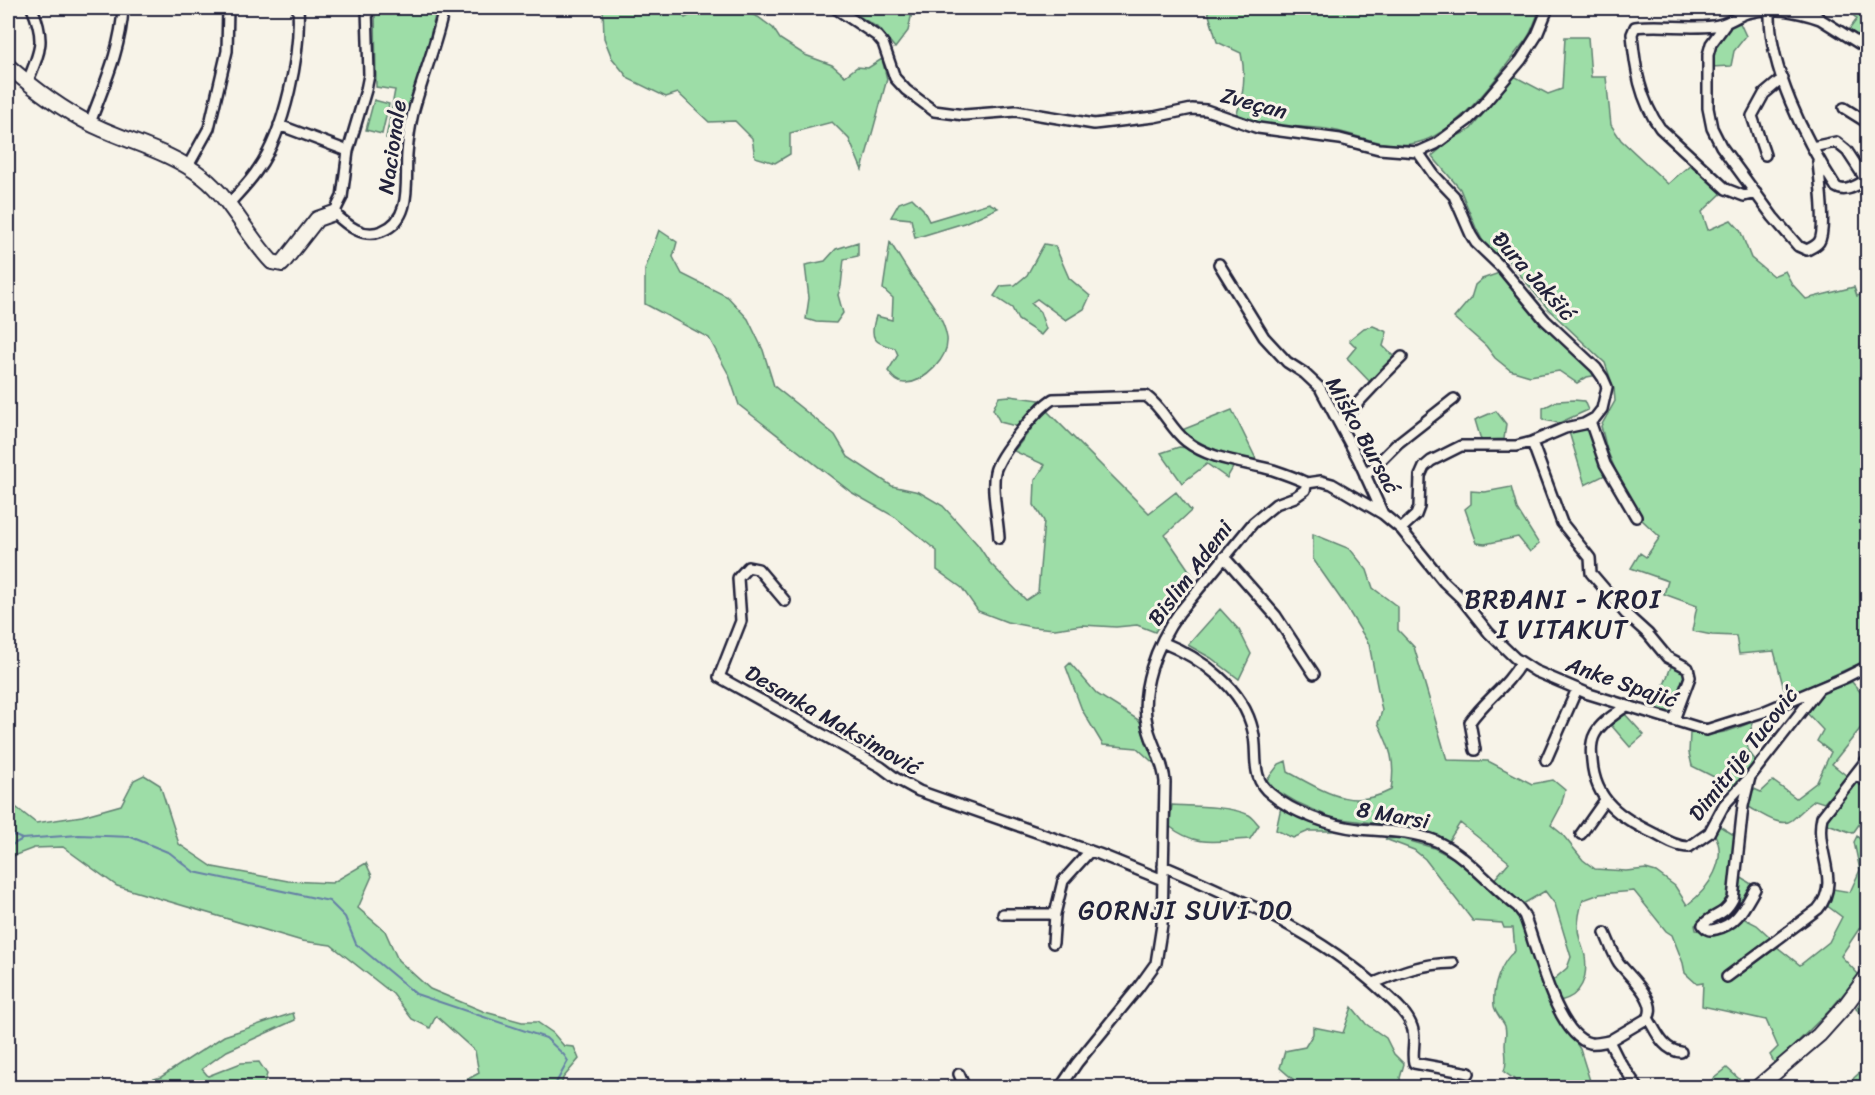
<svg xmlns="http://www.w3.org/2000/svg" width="1875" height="1095" viewBox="0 0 1875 1095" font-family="Sriracha,sans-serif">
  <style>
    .green { fill: #9ddda7; stroke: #608071; stroke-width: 1.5 }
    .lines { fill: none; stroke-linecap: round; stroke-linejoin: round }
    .stream { stroke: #6580a5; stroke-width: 2 }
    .street-casing { stroke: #22223b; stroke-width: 14 }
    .secondary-casing { stroke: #22223b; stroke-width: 18 }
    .street { stroke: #f7f3e8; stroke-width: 9 }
    .secondary { stroke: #f7f3e8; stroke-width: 14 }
    .labels { text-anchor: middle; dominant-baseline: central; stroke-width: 6; stroke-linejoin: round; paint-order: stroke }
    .street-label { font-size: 22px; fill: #22223b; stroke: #f7f3e8 }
    .quarter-label { font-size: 26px; letter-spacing: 1.5px; fill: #22223b; stroke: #f7f3e8 }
  </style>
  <rect width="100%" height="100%" fill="#f7f3e8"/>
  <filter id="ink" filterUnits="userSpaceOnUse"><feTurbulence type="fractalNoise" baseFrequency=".0167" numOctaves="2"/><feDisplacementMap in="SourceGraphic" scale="12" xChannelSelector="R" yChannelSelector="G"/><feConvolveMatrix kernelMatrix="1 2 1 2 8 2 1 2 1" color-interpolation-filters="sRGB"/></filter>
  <g filter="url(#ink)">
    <!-- green -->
    <path class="green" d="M 375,8 L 437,8 L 404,140 L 386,138 L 395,90 L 376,87 Z
      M 603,8 L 678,8 L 685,18 L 698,11 L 716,8 L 736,8 L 758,17 L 773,28 L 780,39 L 805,55 L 832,65 L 845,76 L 857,67 L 868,68 L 882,59 L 887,79 L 862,170 L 849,139 L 832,122 L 790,133 L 790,154 L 775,163 L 755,157 L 752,138 L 735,121 L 709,122 L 678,93 L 666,97 L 629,79 L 612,58 L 604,38 Z
      M 846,8 L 913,8 L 908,31 L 895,48 L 880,29 Z
      M 1207,8 L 1540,8 C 1537,16 1534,25 1530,33 C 1526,41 1519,48 1514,55 C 1491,86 1455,134 1416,143 C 1385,150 1356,133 1326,129 C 1294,125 1267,129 1236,116 C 1244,94 1246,76 1241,53 L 1217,42 Z
      M 1855,8 L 1865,10 L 1867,8 L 1867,36 L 1863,43 L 1848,31 L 1857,19 L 1852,14 Z
      M 1739,21 L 1746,36 L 1734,51 L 1731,66 L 1711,67 C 1714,40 1717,36 1739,21 Z
      M 1565,37 L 1588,37 L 1591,77 L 1606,77 L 1611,125 L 1621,140 L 1668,184 L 1692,163 L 1722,193 L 1702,212 L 1708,230 L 1731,220 L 1740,230 L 1751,258 L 1773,276 L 1785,271 L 1792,284 L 1806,299 L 1854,287 L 1857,296 L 1867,293 L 1867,660 L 1786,697 L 1774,651 L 1739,654 L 1736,636 L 1712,635 L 1692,631 L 1697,606 L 1664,594 L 1668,581 L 1631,568 L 1640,553 L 1646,557 L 1660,537 L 1641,519 L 1620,481 L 1607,450 L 1601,426 L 1615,401 L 1614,389 L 1605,363 L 1548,309 L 1508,260 L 1487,249 L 1476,228 L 1460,189 L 1432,156 L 1453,138 L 1470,130 L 1514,76 L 1548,94 L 1562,89 Z
      M 374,100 L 389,104 L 382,134 L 366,130 Z
      M 912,198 L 923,209 L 929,221 L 989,203 L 998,208 L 964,223 L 915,238 L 911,219 L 891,217 L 899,203 Z
      M 659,230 L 677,242 L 673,257 L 682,274 L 728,297 L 748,319 L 763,350 L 774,386 L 835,435 L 848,457 L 892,486 L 919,492 L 943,506 L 978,545 L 990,563 L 1026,600 L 1038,592 L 1044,521 L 1034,505 L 1035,480 L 1045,465 L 1014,451 L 1046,410 L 1149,513 L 1176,492 L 1191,511 L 1165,535 L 1195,579 L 1165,616 L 1155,632 L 1137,625 L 1116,627 L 1082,625 L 1055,629 L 1032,627 L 1007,622 L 978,611 L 962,588 L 937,570 L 937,551 L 895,517 L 851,492 L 739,405 L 729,375 L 709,338 L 645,304 L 645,270 Z
      M 858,242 L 858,256 L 844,259 L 841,286 L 838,295 L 843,313 L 836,323 L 816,322 L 806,319 L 809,298 L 805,265 L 825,261 L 836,249 Z
      M 890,242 C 896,252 903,263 910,274 C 924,294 943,313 947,338 C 949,358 925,382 906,383 C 898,384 892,377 888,371 L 898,355 L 895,348 C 873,343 869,338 876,316 L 892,320 L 893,298 L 883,289 Z
      M 1044,244 L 1055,246 L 1069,278 L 1090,296 L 1084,309 L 1066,320 L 1037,299 L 1031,303 L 1040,312 L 1046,329 L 1041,335 L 1018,320 L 1012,308 L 994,296 L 1001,286 L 1015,285 L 1027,275 Z
      M 1499,273 L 1508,281 L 1540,324 L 1598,375 L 1587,377 L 1577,383 L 1559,371 L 1530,376 L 1510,370 L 1495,358 L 1486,346 L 1454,318 L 1471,298 L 1475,285 L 1482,279 Z
      M 1373,326 L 1387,332 L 1383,346 L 1394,357 L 1370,382 L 1347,358 L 1356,347 L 1349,340 L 1364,328 Z
      M 1010,396 L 1040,400 L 1019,427 L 1000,422 L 993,409 L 999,397 Z
      M 1574,400 L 1584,401 L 1588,410 L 1559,423 L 1543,420 L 1543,408 L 1557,401 Z
      M 1232,410 L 1257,461 C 1227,454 1207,450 1182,430 Z
      M 1496,411 L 1506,424 L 1504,439 L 1481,440 L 1475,420 Z
      M 1587,427 L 1607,474 L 1585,485 L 1569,432 Z
      M 1179,447 L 1188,448 L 1234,466 L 1227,478 L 1207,464 L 1182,483 L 1161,453 Z
      M 1511,487 L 1517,509 L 1539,544 L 1530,552 L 1518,537 L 1485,544 L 1477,543 L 1465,509 L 1471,504 L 1471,491 L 1485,492 Z
      M 1313,534 L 1350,549 L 1367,570 L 1373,588 L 1398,607 L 1398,630 L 1414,647 L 1447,760 L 1488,761 L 1532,784 L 1553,780 L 1565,790 L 1561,806 L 1551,825 L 1562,834 L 1583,860 L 1595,869 L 1626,871 L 1646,869 L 1656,872 L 1675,886 L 1687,905 C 1709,889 1729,859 1714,833 L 1718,825 L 1734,835 L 1729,898 L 1724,907 L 1695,925 L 1696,930 C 1713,934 1731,933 1743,918 L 1757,925 L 1771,938 L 1722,977 L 1725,982 L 1734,979 L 1777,947 L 1800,965 L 1829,942 L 1842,917 L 1826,905 L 1833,889 L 1850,892 L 1860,870 L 1854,842 L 1857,836 L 1867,847 L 1867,917 L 1841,956 L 1859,975 L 1830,1010 L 1775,1064 L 1770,1055 L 1778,1047 L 1766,1020 L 1702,1006 L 1703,983 L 1697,984 L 1685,973 L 1683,963 L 1672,935 L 1666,931 L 1634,891 L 1600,894 L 1583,900 C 1580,909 1578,919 1578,928 C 1578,938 1583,947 1585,956 C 1588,977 1582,996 1560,1001 L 1552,981 L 1567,968 L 1571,957 L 1555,904 L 1545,891 L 1523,904 L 1493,881 L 1509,862 L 1460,823 L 1446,845 L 1407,827 L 1332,818 L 1296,802 L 1274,789 L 1267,780 L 1279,764 L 1286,761 L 1288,772 C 1324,791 1351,811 1391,790 C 1396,761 1390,748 1378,723 L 1382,711 L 1369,644 L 1345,605 L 1313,559 Z
      M 1220,609 L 1239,630 L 1251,654 L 1239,679 L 1211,658 L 1188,645 Z
      M 1070,663 L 1097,694 L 1140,721 L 1146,742 L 1160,769 L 1137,748 L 1103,745 L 1082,710 L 1066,667 Z
      M 1672,664 L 1685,671 L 1685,680 L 1673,714 L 1654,711 Z
      M 1852,682 L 1867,700 L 1867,711 L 1865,715 L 1867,720 L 1832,764 L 1847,776 L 1824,803 L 1815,800 C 1807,806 1800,813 1792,820 C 1781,829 1759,812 1747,806 L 1752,788 L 1761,792 L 1773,781 L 1796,798 L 1817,782 L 1831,752 L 1817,741 L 1823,730 L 1805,711 L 1819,694 Z
      M 1624,713 L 1644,735 L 1630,747 L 1611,725 Z
      M 1754,721 C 1746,742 1742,746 1758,763 L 1732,790 L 1716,778 L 1692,766 L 1689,753 L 1690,733 C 1718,736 1729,732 1754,721 Z
      M 144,775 L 160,785 L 179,844 L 213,867 L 288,881 L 332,883 L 366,863 L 372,876 L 358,908 L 385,931 L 398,960 L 430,989 L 485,1012 L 522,1022 L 537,1022 L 553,1033 L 564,1046 L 574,1047 L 579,1059 L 563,1078 L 561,1087 L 459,1087 L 457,1085 L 479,1073 L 475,1051 L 436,1016 L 430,1028 L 412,1019 L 393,994 L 331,945 L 302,941 L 117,886 L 63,847 L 34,848 L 8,858 L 8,801 L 36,823 L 82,816 L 121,805 L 134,780 Z
      M 1855,779 L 1867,786 L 1867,813 L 1853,833 L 1825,823 Z
      M 1172,805 C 1192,806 1231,806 1249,815 C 1253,817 1256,822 1259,825 L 1250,839 C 1217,841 1197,848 1169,826 Z
      M 1281,807 L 1337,831 L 1309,831 L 1293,838 L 1276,830 Z
      M 1400,838 L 1434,848 L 1457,860 L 1522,917 L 1569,1032 L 1580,1049 L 1592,1087 L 1520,1087 L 1514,1079 L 1504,1072 C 1508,1061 1505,1055 1505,1045 C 1505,1038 1507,1033 1505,1026 C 1502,1019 1495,1013 1494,1006 C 1492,988 1501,961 1515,951 L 1513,928 L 1504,928 L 1502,923 L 1473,921 L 1425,859 L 1414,850 L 1385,839 Z
      M 1740,877 L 1753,885 L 1734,917 L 1729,921 L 1714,925 L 1713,923 C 1734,907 1737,903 1740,877 Z
      M 1867,993 L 1867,1020 L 1856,1009 Z
      M 1352,1007 L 1366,1024 L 1386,1038 L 1394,1054 L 1404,1064 L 1400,1078 L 1402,1087 L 1293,1087 L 1295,1081 L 1280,1068 L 1285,1051 L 1305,1047 L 1313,1034 L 1313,1027 L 1343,1033 Z
      M 293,1013 L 295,1020 L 227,1051 L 202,1069 L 208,1076 L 241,1063 L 259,1062 L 267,1074 L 263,1087 L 126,1087 L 161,1077 L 224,1036 Z
      M 1867,1066 L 1867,1087 L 1844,1087 Z
      M 1727,1068 L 1748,1087 L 1703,1087 Z"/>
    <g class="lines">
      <!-- stream -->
      <path class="stream" d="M 8,833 L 22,839 L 79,835 L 131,837 L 170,853 L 194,872 L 329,901 L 345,917 L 356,944 L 416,994 L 546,1038 L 564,1055 L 568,1061 L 556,1083 L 547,1088
        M 8,847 L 21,840"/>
      <defs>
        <path id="street" d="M 367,8 L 369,75 L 366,90 L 348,151 L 342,197 L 334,213 C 347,225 363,239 382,231 C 413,219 405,181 407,154 C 408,141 410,126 413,113 C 422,78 437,43 444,8
          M 835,8 L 877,36 L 883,43 L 895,78 L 906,90 L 934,111 L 964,115 L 1016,111 L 1094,124 L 1154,117 L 1192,109 L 1206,110 L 1258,128 L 1340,139 L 1379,149 L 1418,152 L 1436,144 L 1467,121 L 1482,106 L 1521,60 L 1537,35 L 1548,8
          M 1808,8 L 1820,19 L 1868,49
          M 1770,10 C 1768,67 1805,140 1836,187 C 1846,194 1858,184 1868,179
          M 1725,25 L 1711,44 L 1708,55 L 1708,108 L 1712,128 L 1721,146 L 1773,217 L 1798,246 L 1807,250 C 1811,248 1816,246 1819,242 C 1827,230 1819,177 1818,161
          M 27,83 C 40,51 46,41 32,8
          M 1844,108 L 1868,123
          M 90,123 C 104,85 121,49 123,8
          M 279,125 L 348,151
          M 1812,147 L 1836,142 L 1847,151 L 1866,180
          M 1765,155 L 1752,116 L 1764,94 L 1783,78
          M 188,166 L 209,128 L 227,51 L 228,8
          M 1756,193 L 1744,196 L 1726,189 L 1660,128 C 1640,100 1635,68 1632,34 L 1635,27 C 1661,24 1687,29 1713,26 C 1727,25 1734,17 1747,13 C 1772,6 1796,11 1820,19
          M 228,205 C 238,193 250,182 258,169 C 285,131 301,53 298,8
          M 1219,264 L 1264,337 L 1287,362 L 1304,373 L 1320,388 L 1358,459 L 1383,514
          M 1590,421 L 1605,464 L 1636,517
          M 1339,423 L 1385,374 L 1402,357
          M 1532,442 L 1562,523 L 1590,558 L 1591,573 L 1626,614 L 1648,634 L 1667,657 L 1688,668 L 1690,677 L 1674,720
          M 1365,476 L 1398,443 L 1454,399
          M 1307,483 L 1321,481 L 1332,484 L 1383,514 L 1401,529 L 1444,582 L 1461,598 L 1489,633 L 1515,658 L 1535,671 L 1589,694 L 1706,730 L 1763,712 L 1844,678 L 1868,666
          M 1401,529 L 1416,515 L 1419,507 L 1420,476 L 1424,467 L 1431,461 L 1461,446 L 1516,446 L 1532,442 L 1565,428 L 1584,424 L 1595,418 L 1602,409 L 1607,387 L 1603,378 L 1596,368 L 1545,320 L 1501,267 L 1476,243 L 1471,235 L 1454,196 L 1434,175 L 1418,152
          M 999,538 C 998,519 991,489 995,472 C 999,454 1038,408 1053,399 L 1146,396 C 1163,408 1170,428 1186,441 C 1210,460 1244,462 1273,470 C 1285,474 1296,478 1307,483
          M 1224,557 L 1276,616 L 1314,674
          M 785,601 L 758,569 L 748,567 L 738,578 L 741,621 L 719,677 L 881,767 L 897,779 L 919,791 L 1099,854 L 1163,880
          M 1162,642 C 1201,658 1243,687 1253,731 C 1259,754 1249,777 1271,794 C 1293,813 1331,826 1359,829 C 1384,831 1412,831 1436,841 C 1468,856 1490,886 1518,907 L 1524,915 C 1536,944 1556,1036 1590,1043 C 1596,1044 1603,1042 1609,1041
          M 1626,706 C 1616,714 1601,722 1595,734 C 1591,741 1591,753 1592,761 C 1595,801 1621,818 1655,834 C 1666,840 1677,847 1689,847 L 1709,833 L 1724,805 L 1750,777 L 1818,690
          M 1475,750 L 1470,722 C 1485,700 1508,686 1521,662
          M 1546,760 L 1577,689
          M 1855,775 L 1868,782
          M 1750,777 L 1743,806 L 1733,899 C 1723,918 1713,913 1703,925 C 1707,930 1709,931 1716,929 C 1737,925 1745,906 1755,889
          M 1581,834 L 1605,800
          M 1163,866 C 1240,899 1321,934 1383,992 C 1393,1001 1408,1014 1412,1027 C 1417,1039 1411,1051 1414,1063 L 1469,1073
          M 1003,914 L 1055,914
          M 1605,933 C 1609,942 1613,954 1619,963 C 1629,976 1659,1001 1648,1018 L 1609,1041 L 1618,1059 L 1638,1088
          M 1053,943 L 1055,914 L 1063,881 L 1090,851
          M 1727,977 L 1818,909 C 1842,881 1814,850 1822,817 L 1868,758
          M 1374,983 C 1403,971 1421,964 1453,963
          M 1648,1018 C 1656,1031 1663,1051 1681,1052
          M 959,1074 L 965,1088
          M 1060,1088 L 1077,1063 L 1138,988 L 1156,963 L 1162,925 L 1165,782 C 1164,763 1153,747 1148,728 C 1138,691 1157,643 1179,613 L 1253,523 L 1276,504 L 1295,497 L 1305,490 L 1307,483"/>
        <path id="secondary" d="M 8,66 C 31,86 63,110 91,124 C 128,142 170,151 203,177 C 231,199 247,236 272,262 L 282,264 L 317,219 L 334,213
          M 1757,1088 L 1819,1035 L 1845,1006 L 1868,975"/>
      </defs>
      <!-- street casing -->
      <use href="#street" class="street-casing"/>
      <!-- secondary casing -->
      <use href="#secondary" class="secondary-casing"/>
      <!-- street -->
      <use href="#street" class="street"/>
      <!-- secondary -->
      <use href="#secondary" class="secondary"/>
    </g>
  </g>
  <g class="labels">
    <!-- street labels -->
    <g class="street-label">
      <text transform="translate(1254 103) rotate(15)">Zveçan</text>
      <text transform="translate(392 147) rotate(-82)">Nacionale</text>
      <text transform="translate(1534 276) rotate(48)">Ðura Jakšić</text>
      <text transform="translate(1363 435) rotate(61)">Miško Bursać</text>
      <text transform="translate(1190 573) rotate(-53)">Bislim Ademi</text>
      <text transform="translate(1622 682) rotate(19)">Anke Spajić</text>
      <text transform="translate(833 720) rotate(30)">Desanka Maksimović</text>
      <text transform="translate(1743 754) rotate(-52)">Dimitrije Tucović</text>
      <text transform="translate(1393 815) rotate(10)">8 Marsi</text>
    </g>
    <!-- quarter labels -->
    <g class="quarter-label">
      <text x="1563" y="599">BRĐANI - KROI<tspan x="1563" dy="30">I VITAKUT</tspan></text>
      <text x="1186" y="910">GORNJI SUVI DO</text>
    </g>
  </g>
  <!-- margin -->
  <rect width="1875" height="1095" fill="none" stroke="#f7f3e8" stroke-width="30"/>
  <rect x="15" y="15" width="1845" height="1065" fill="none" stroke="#22223b" stroke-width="2" filter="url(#ink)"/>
</svg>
